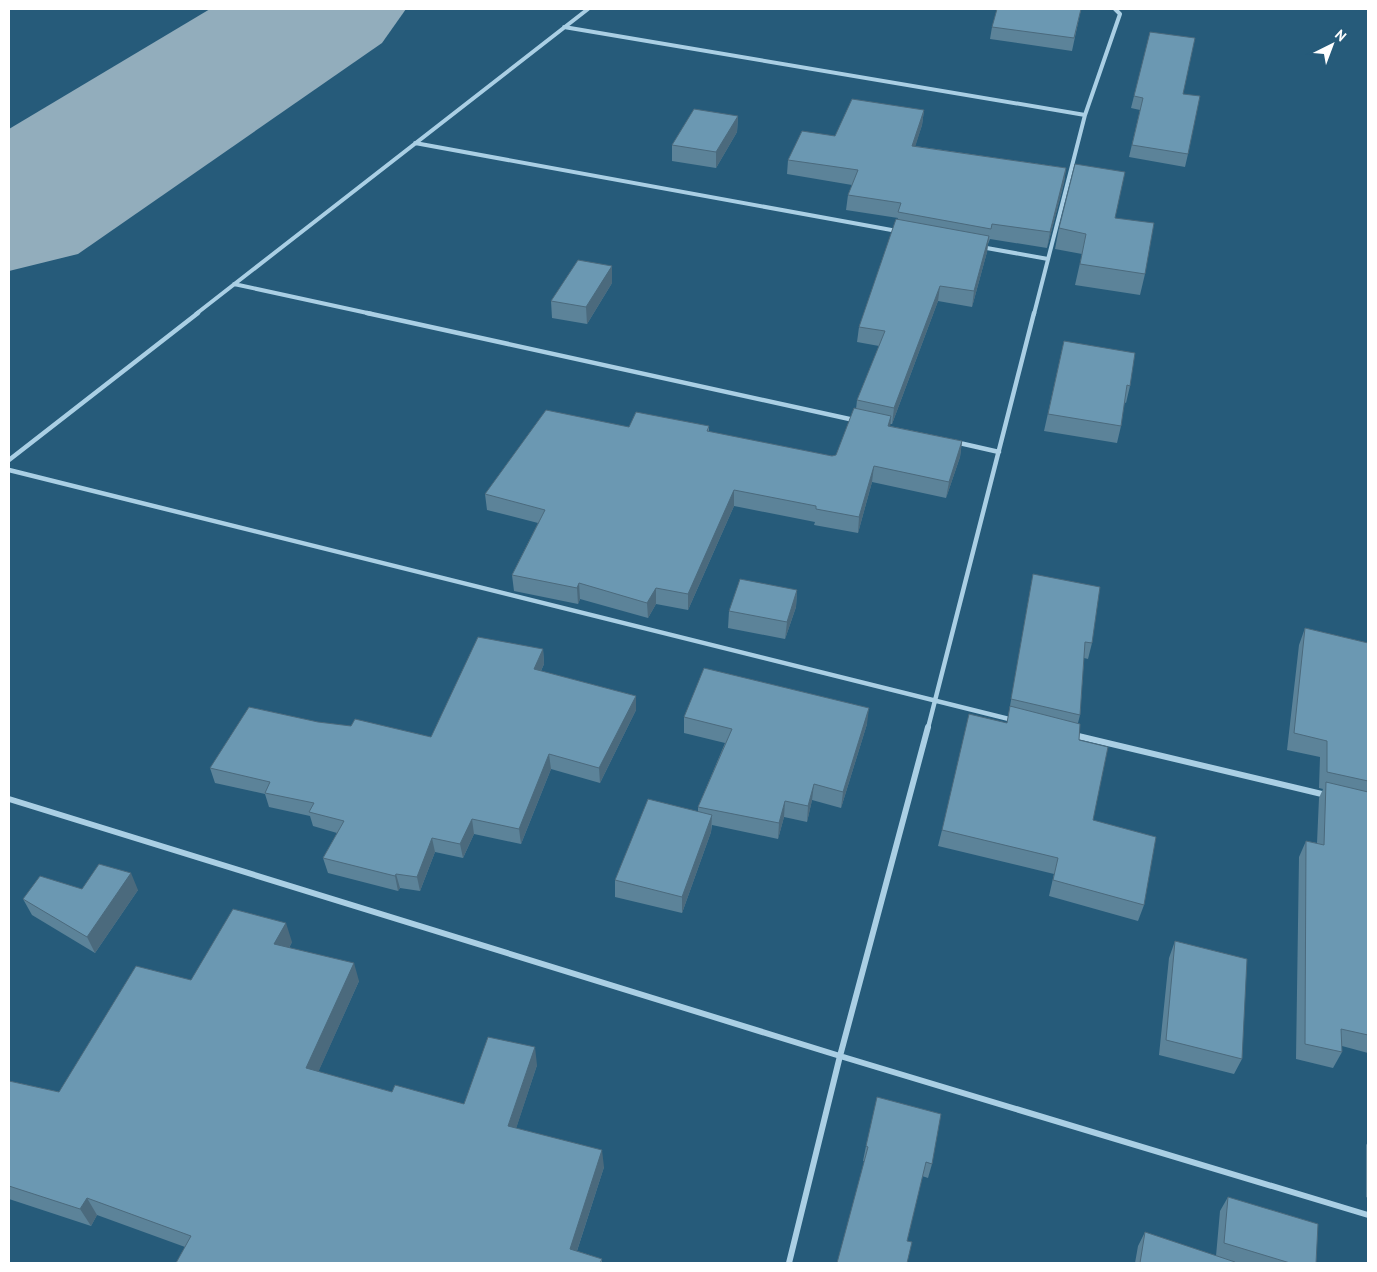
<svg xmlns="http://www.w3.org/2000/svg" width="1377" height="1272" viewBox="0 0 1377 1272" font-family="'PT Sans',sans-serif">
  <style>
    .lines { fill: none; stroke-linecap: round; stroke-linejoin: round }
    .runway { fill: #92adbc; fill-rule: evenodd }
    .street-far2 { stroke: #aacfe4; stroke-width: 4 }
    .street-far1 { stroke: #aacfe4; stroke-width: 4.5 }
    .street { stroke: #aacfe4; stroke-width: 6 }
    .wall { fill: #5c8399 }
    .shaded-wall { fill: #4b6a7d }
    .building { fill: #6b98b2; stroke: #4b6a7d }
  </style>
  <rect width="100%" height="100%" fill="#265b7a"/>
  <g class="lines">
    <!-- runway -->
    <path class="runway" d="M 210,9 L 406,9 L 382,43 L 78,254 L 9,271 L 9,129 Z"/>
    <!-- street-far2 -->
    <path class="street-far2" d="M 564,27 L 1085,115
      M 415,143 L 897,231
      M 981,247 L 1048,259
      M 234,284 L 372,314
      M 196,314 L 588,9
      M 1034,314 L 1085,115 L 1120,14 L 1115,9"/>
    <!-- street-far1 -->
    <path class="street-far1" d="M 367,313 L 854,420
      M 955,442 L 999,452
      M 9,460 L 198,313
      M 9,470 L 1013,720
      M 928,728 L 1034,313"/>
    <!-- street -->
    <path class="street" d="M 1074,735 L 1326,795
      M 9,799 L 840,1056 L 1368,1215
      M 789,1263 L 840,1056 L 928,727"/>
  </g>
  <!-- wall -->
  <path class="wall" d="M 1081,9 L 1072,51 L 990,39 L 992,27 Z
    M 1183,94 L 1188,154 L 1185,167 L 1129,157 L 1140,110 L 1131,108 L 1134,96 Z
    M 924,110 L 922,125 L 915,146 L 1066,168 L 1064,183 L 1047,248 L 990,239 L 988,244 L 987,252 L 972,307 L 938,301 L 892,424 L 890,424 L 890,426 L 962,441 L 960,457 L 946,498 L 872,482 L 858,533 L 814,525 L 815,522 L 734,506 L 688,610 L 656,604 L 648,618 L 580,599 L 578,604 L 514,591 L 512,575 L 538,523 L 487,510 L 485,494 L 629,427 L 709,426 L 709,432 L 832,456 L 836,455 L 856,409 L 857,400 L 879,346 L 857,342 L 859,327 L 898,218 L 846,210 L 848,195 L 852,185 L 787,174 L 788,160 L 835,136 Z
    M 738,116 L 737,132 L 716,168 L 672,161 L 672,145 Z
    M 1115,218 L 1145,274 L 1140,295 L 1075,285 L 1082,254 L 1055,249 L 1059,228 Z
    M 612,283 L 587,324 L 552,318 L 551,301 Z
    M 1064,341 L 1130,386 L 1126,403 L 1124,402 L 1121,426 L 1117,443 L 1044,431 Z
    M 1033,574 L 1092,643 L 1088,659 L 1084,658 L 1080,715 L 1078,723 L 1079,740 L 1093,820 L 1144,905 L 1138,921 L 1049,896 L 1054,874 L 938,846 L 942,830 L 1007,723 Z
    M 797,590 L 796,607 L 785,639 L 728,628 L 729,611 Z
    M 1305,628 L 1368,643 L 1368,1053 L 1342,1046 L 1342,1052 L 1333,1068 L 1296,1059 L 1299,857 L 1306,841 L 1317,843 L 1319,798 L 1323,789 L 1319,788 L 1320,757 L 1287,750 L 1299,645 Z
    M 543,649 L 544,664 L 541,671 L 636,696 L 636,710 L 600,783 L 551,769 L 521,844 L 474,834 L 463,858 L 435,852 L 420,891 L 400,888 L 398,891 L 328,873 L 323,858 L 337,833 L 313,826 L 310,816 L 269,807 L 265,794 L 215,783 L 210,768 L 318,722 L 431,737 Z
    M 684,717 L 867,724 L 841,808 L 812,800 L 807,822 L 784,817 L 778,839 L 712,825 L 711,832 L 682,913 L 615,897 L 615,880 L 698,812 L 698,807 L 725,743 L 684,733 Z
    M 82,889 L 138,890 L 95,953 L 32,915 L 23,899 Z
    M 1175,941 L 1242,1059 L 1234,1074 L 1159,1055 L 1169,958 Z
    M 292,942 L 289,948 L 359,981 L 318,1072 L 392,1092 L 464,1104 L 537,1065 L 516,1128 L 604,1167 L 577,1251 L 602,1259 L 602,1263 L 176,1263 L 185,1247 L 97,1215 L 91,1226 L 9,1199 L 9,1081 L 59,1092 Z
    M 1368,1142 L 1368,1198 L 1366,1197 L 1366,1145 Z
    M 866,1146 L 932,1164 L 928,1178 L 922,1176 L 907,1241 L 865,1161 L 863,1161 Z
    M 1228,1197 L 1316,1263 L 1135,1263 L 1138,1246 L 1145,1232 L 1216,1256 L 1220,1211 Z"/>
  <!-- shaded-wall -->
  <path class="shaded-wall" d="M 924,110 L 922,125 L 911,160 L 912,146 Z
    M 738,116 L 737,132 L 716,168 L 716,152 Z
    M 1066,168 L 1064,183 L 1047,248 L 1050,232 Z
    M 989,236 L 987,252 L 972,307 L 974,291 Z
    M 612,266 L 612,283 L 587,324 L 586,307 Z
    M 940,286 L 938,301 L 892,424 L 894,408 Z
    M 891,416 L 890,432 L 888,426 Z
    M 962,441 L 960,457 L 946,498 L 949,482 Z
    M 874,466 L 872,482 L 858,533 L 859,517 Z
    M 734,490 L 734,506 L 688,610 L 688,594 Z
    M 579,583 L 580,599 L 578,604 L 577,588 Z
    M 656,588 L 656,604 L 648,618 L 647,603 Z
    M 797,590 L 796,607 L 785,639 L 787,622 Z
    M 543,649 L 544,664 L 535,684 L 534,669 Z
    M 636,696 L 636,710 L 600,783 L 599,768 Z
    M 869,708 L 867,724 L 841,808 L 843,792 Z
    M 549,754 L 551,769 L 521,844 L 519,829 Z
    M 814,784 L 812,800 L 807,822 L 808,806 Z
    M 785,801 L 784,817 L 778,839 L 779,823 Z
    M 712,815 L 711,832 L 682,913 L 682,897 Z
    M 472,819 L 474,834 L 463,858 L 460,844 Z
    M 432,838 L 435,852 L 420,891 L 417,877 Z
    M 131,873 L 138,890 L 95,953 L 87,937 Z
    M 396,874 L 400,888 L 398,891 L 395,876 Z
    M 286,923 L 292,942 L 281,963 L 274,944 Z
    M 354,963 L 359,981 L 312,1086 L 306,1068 Z
    M 535,1047 L 537,1065 L 511,1144 L 508,1126 Z
    M 602,1150 L 604,1167 L 573,1263 L 570,1249 Z
    M 87,1198 L 97,1215 L 91,1226 L 80,1209 Z"/>
  <!-- building -->
  <path class="building" d="M 997,9 L 1081,9 L 1074,38 L 992,27 Z
    M 1150,32 L 1195,38 L 1183,94 L 1200,96 L 1188,154 L 1132,145 L 1143,98 L 1134,96 Z
    M 852,99 L 924,110 L 912,146 L 1066,168 L 1050,232 L 992,224 L 991,229 L 898,212 L 901,203 L 848,195 L 858,170 L 788,160 L 802,131 L 835,136 Z
    M 694,109 L 738,116 L 716,152 L 672,145 Z
    M 1075,164 L 1125,172 L 1115,218 L 1154,223 L 1145,274 L 1080,264 L 1086,234 L 1059,228 Z
    M 896,219 L 989,236 L 974,291 L 940,286 L 894,408 L 857,400 L 885,331 L 859,327 Z
    M 578,260 L 612,266 L 586,307 L 551,301 Z
    M 1064,341 L 1135,353 L 1130,386 L 1127,385 L 1121,426 L 1048,414 Z
    M 854,408 L 891,416 L 888,426 L 962,441 L 949,482 L 874,466 L 859,517 L 816,509 L 816,506 L 734,490 L 688,594 L 656,588 L 647,603 L 579,583 L 577,588 L 512,575 L 545,510 L 485,494 L 546,410 L 629,427 L 636,412 L 709,426 L 707,431 L 832,456 L 836,455 Z
    M 1033,574 L 1100,587 L 1092,643 L 1085,642 L 1080,715 L 1011,699 Z
    M 740,579 L 797,590 L 787,622 L 729,611 Z
    M 1305,628 L 1368,643 L 1368,781 L 1327,772 L 1327,741 L 1294,733 Z
    M 478,637 L 543,649 L 534,669 L 636,696 L 599,768 L 549,754 L 519,829 L 472,819 L 460,844 L 432,838 L 417,877 L 396,874 L 395,876 L 323,858 L 344,821 L 309,812 L 314,803 L 265,793 L 270,782 L 210,768 L 249,707 L 318,722 L 351,726 L 355,719 L 431,737 Z
    M 704,668 L 869,708 L 843,792 L 814,784 L 808,806 L 785,801 L 779,823 L 698,807 L 732,729 L 684,717 Z
    M 1010,706 L 1080,724 L 1079,740 L 1108,747 L 1093,820 L 1156,837 L 1144,905 L 1053,880 L 1058,858 L 942,830 L 969,714 L 1007,723 Z
    M 1326,782 L 1368,792 L 1368,1035 L 1341,1029 L 1342,1052 L 1305,1044 L 1306,841 L 1324,845 Z
    M 648,799 L 712,815 L 682,897 L 615,880 Z
    M 99,864 L 131,873 L 87,937 L 23,899 L 40,876 L 82,889 Z
    M 233,909 L 286,923 L 274,944 L 354,963 L 306,1068 L 392,1092 L 395,1085 L 464,1104 L 488,1037 L 535,1047 L 508,1126 L 602,1150 L 570,1249 L 602,1259 L 600,1263 L 176,1263 L 191,1236 L 87,1198 L 80,1209 L 9,1186 L 9,1081 L 59,1092 L 136,966 L 191,980 Z
    M 1175,941 L 1247,959 L 1242,1059 L 1166,1040 Z
    M 877,1097 L 941,1114 L 932,1164 L 926,1162 L 907,1241 L 912,1242 L 907,1263 L 837,1263 L 868,1147 L 866,1146 Z
    M 1228,1197 L 1318,1224 L 1316,1263 L 1290,1263 L 1224,1243 Z
    M 1145,1232 L 1235,1262 L 1235,1263 L 1140,1263 Z"/>
  <!-- border -->
  <rect width="1377" height="1272" fill="none" stroke="#ffffff" stroke-width="20"/>
  <!-- north arrow -->
  <g transform="translate(1332 45) rotate(42)" stroke="#265b7a" stroke-width="4" paint-order="stroke">
  <path d="M0-4L9 19L0 12L-9 19Z" fill="#ffffff"/>
  <text y="-8" font-size="14" font-weight="bold" text-anchor="middle" fill="#ffffff">N</text>
  </g>
</svg>
